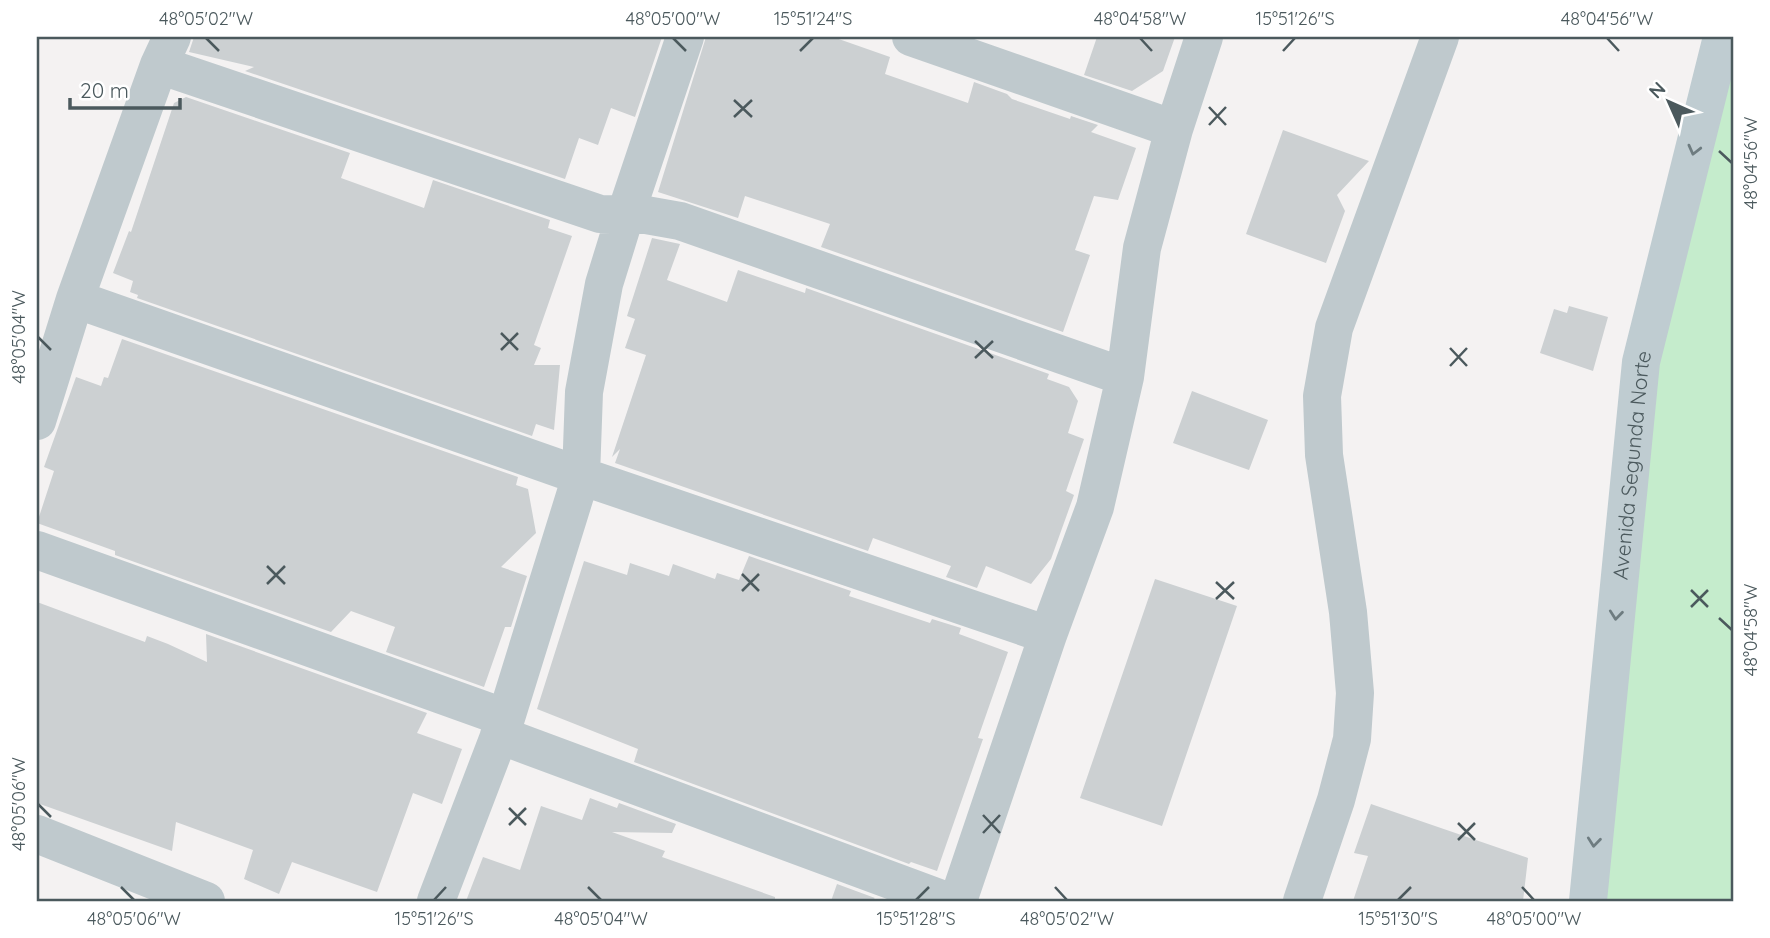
<svg xmlns="http://www.w3.org/2000/svg" width="1770" height="938" viewBox="0 0 1770 938" font-family="Quicksand,sans-serif">
  <style>
    .green { fill: #c5eccc }
    .building { fill: #ccd0d2 }
    .lines { fill: none; stroke-linecap: round; stroke-linejoin: round }
    .street { stroke: #bfc9cd; stroke-width: 38 }
    .secondary { stroke: #bfccd1; stroke-width: 38 }
    .oneway { stroke: #6e7c80 }
    .ticks { fill: none; stroke: #4b595d; stroke-width: 2.5 }
    .labels { text-anchor: middle; dominant-baseline: central; stroke-width: 5; stroke-linejoin: round; paint-order: stroke }
    .street-label { font-size: 21px; fill: #4b595d; stroke: #fff }
    .neatline { fill: none; stroke: #4b595d; stroke-width: 2.5 }
    .ticks-label { font-size: 18px; text-anchor: middle; fill: #4b595d }
  </style>
  <rect width="100%" height="100%" fill="#f4f2f2"/>
  <!-- green -->
  <path class="green" d="M 1733,42 L 1733,901 L 1600,901 L 1652,362 Z"/>
  <!-- building -->
  <path class="building" d="M 194,37 L 662,37 L 635,117 L 611,108 L 598,145 L 579,138 L 565,179 L 245,71 L 254,67 L 189,52 Z
    M 706,37 L 833,37 L 890,57 L 885,74 L 968,103 L 974,82 L 1007,94 L 1012,99 L 1070,119 L 1071,116 L 1098,125 L 1091,132 L 1136,148 L 1118,200 L 1094,196 L 1075,250 L 1090,255 L 1063,332 L 821,247 L 830,224 L 745,196 L 738,218 L 658,192 Z
    M 1097,37 L 1175,37 L 1163,71 L 1132,91 L 1084,75 Z
    M 186,97 L 350,153 L 341,178 L 424,208 L 433,180 L 550,220 L 548,228 L 572,236 L 534,345 L 541,348 L 534,365 L 560,365 L 554,430 L 536,424 L 532,436 L 137,298 L 138,295 L 130,292 L 133,281 L 113,273 L 129,231 L 131,232 L 174,103 Z
    M 1283,130 L 1369,161 L 1337,195 L 1345,211 L 1326,263 L 1246,234 Z
    M 652,238 L 680,244 L 667,280 L 727,302 L 738,270 L 805,293 L 806,288 L 1049,374 L 1047,379 L 1069,387 L 1078,401 L 1068,433 L 1084,439 L 1066,491 L 1074,495 L 1051,559 L 1031,584 L 986,566 L 977,588 L 946,577 L 951,566 L 873,538 L 868,551 L 615,463 L 620,449 L 612,457 L 646,355 L 625,348 L 635,319 L 627,316 Z
    M 1569,306 L 1608,317 L 1593,371 L 1540,353 L 1554,309 L 1567,313 Z
    M 122,339 L 518,477 L 516,485 L 528,489 L 536,533 L 501,567 L 527,576 L 511,627 L 505,627 L 484,687 L 386,652 L 395,627 L 351,611 L 331,632 L 115,555 L 115,551 L 37,523 L 54,471 L 44,467 L 76,377 L 101,386 L 104,377 L 108,378 Z
    M 1192,391 L 1268,420 L 1249,470 L 1173,443 Z
    M 749,556 L 851,591 L 849,596 L 930,623 L 932,619 L 961,628 L 959,634 L 1008,652 L 978,738 L 983,739 L 937,871 L 911,862 L 909,864 L 634,762 L 638,749 L 537,709 L 584,561 L 627,575 L 630,563 L 669,576 L 673,564 L 715,579 L 717,573 L 739,580 Z
    M 1155,579 L 1237,606 L 1162,826 L 1080,798 Z
    M 37,602 L 145,642 L 147,636 L 168,644 L 207,662 L 206,634 L 427,713 L 417,733 L 462,749 L 442,804 L 413,793 L 377,892 L 292,862 L 279,894 L 244,879 L 253,850 L 176,822 L 172,851 L 37,803 Z
    M 590,798 L 617,808 L 619,803 L 676,824 L 672,833 L 612,832 L 665,851 L 662,857 L 775,897 L 775,901 L 466,901 L 483,857 L 520,870 L 541,806 L 582,820 Z
    M 1371,804 L 1528,858 L 1523,901 L 1353,901 L 1368,856 L 1354,853 Z
    M 837,884 L 875,898 L 871,901 L 831,901 Z"/>
  <g class="lines">
    <!-- street -->
    <path class="street" d="M 911,37 L 1174,129
      M 159,65 L 600,214 L 646,215 L 680,221 L 1125,377
      M 75,299 L 581,476 L 1048,635
      M 37,421 L 75,299 L 159,65 L 172,37
      M 37,550 L 506,718
      M 499,735 L 947,901
      M 37,834 L 206,901
      M 436,901 L 506,718 L 581,476 L 584,392 L 604,284 L 625,216 L 685,37
      M 958,901 L 1048,635 L 1095,507 L 1125,377 L 1142,248 L 1174,129 L 1204,37
      M 1302,901 L 1336,800 L 1352,739 L 1355,693 L 1348,612 L 1324,455 L 1322,396 L 1334,328 L 1440,37"/>
    <!-- secondary -->
    <path class="secondary" id="s1" d="M 1588,901 L 1641,362 L 1722,37"/>
  </g>
  <!-- one-way arrows -->
  <defs><path id="oneway-chevron" d="M-2-3.5L2.5 0L-2 3.5" fill="none" stroke-width="1.6" stroke-linecap="round" stroke-linejoin="round" transform="scale(1.75)"/></defs>
  <g class="oneway">
    <use href="#oneway-chevron" transform="translate(1694 150) rotate(104)"/>
    <use href="#oneway-chevron" transform="translate(1616 615) rotate(96)"/>
    <use href="#oneway-chevron" transform="translate(1594 842) rotate(96)"/>
  </g>
  <!-- ticks -->
  <path class="ticks" d="M 206,38 L 219,51M 673,38 L 686,51M 1140,38 L 1152,51M 1607,38 L 1619,51M 800,51 L 813,38M 1283,51 L 1295,38M 734,100 L 752,117M 1209,107 L 1226,125M 734,117 L 752,100M 1209,125 L 1226,107M 1719,151 L 1732,163M 501,333 L 518,350M 38,337 L 51,350M 975,341 L 993,358M 1450,348 L 1467,366M 501,350 L 518,333M 975,358 L 993,341M 1450,366 L 1467,348M 267,566 L 285,584M 742,574 L 759,591M 1216,582 L 1234,599M 267,584 L 285,566M 1691,590 L 1708,607M 742,591 L 759,574M 1216,599 L 1234,582M 1691,607 L 1708,590M 1719,618 L 1732,630M 38,804 L 51,817M 509,808 L 526,825M 983,815 L 1000,833M 1458,823 L 1475,840M 509,825 L 526,808M 983,833 L 1000,815M 1458,840 L 1475,823M 121,887 L 134,900M 588,887 L 601,900M 1055,887 L 1067,900M 1522,887 L 1534,900M 434,900 L 446,887M 916,900 L 929,887M 1398,900 L 1411,887"/>
  <g class="labels">
    <!-- street labels -->
    <g class="street-label">
      <text stroke="none"><textPath href="#s1" startOffset="438">Avenida Segunda Norte</textPath></text>
    </g>
  </g>
  <!-- border -->
  <rect width="1770" height="938" fill="none" stroke="#ffffff" stroke-width="77"/>
  <!-- north arrow -->
  <g transform="translate(1669 102) rotate(315)" stroke="#ffffff" stroke-width="5" paint-order="stroke">
  <path d="M0-5L12 26L0 18L-12 26Z" fill="#4b595d"/>
  <text y="-10" font-size="19" font-weight="bold" text-anchor="middle" fill="#4b595d">N</text>
  </g>
  <!-- scale -->
  <path d="M70 98v10h110v-10" fill="none" stroke="#4b595d" stroke-width="3.5"/>
  <text x="80" y="98" font-size="21" fill="#4b595d" stroke="#ffffff" stroke-width="5" paint-order="stroke">20 m</text>
  <rect x="38" y="38" width="1694" height="862" class="neatline"/>
  <g class="ticks-label">
    <text x="206" y="25">48°05'02"W</text>
    <text x="673" y="25">48°05'00"W</text>
    <text x="813" y="25">15°51'24"S</text>
    <text x="1140" y="25">48°04'58"W</text>
    <text x="1295" y="25">15°51'26"S</text>
    <text x="1607" y="25">48°04'56"W</text>
    <text transform="translate(1751 163) rotate(-90)" y="6">48°04'56"W</text>
    <text transform="translate(19 337) rotate(-90)" y="6">48°05'04"W</text>
    <text transform="translate(1751 630) rotate(-90)" y="6">48°04'58"W</text>
    <text transform="translate(19 804) rotate(-90)" y="6">48°05'06"W</text>
    <text x="134" y="925">48°05'06"W</text>
    <text x="434" y="925">15°51'26"S</text>
    <text x="601" y="925">48°05'04"W</text>
    <text x="916" y="925">15°51'28"S</text>
    <text x="1067" y="925">48°05'02"W</text>
    <text x="1398" y="925">15°51'30"S</text>
    <text x="1534" y="925">48°05'00"W</text>
  </g>
</svg>
